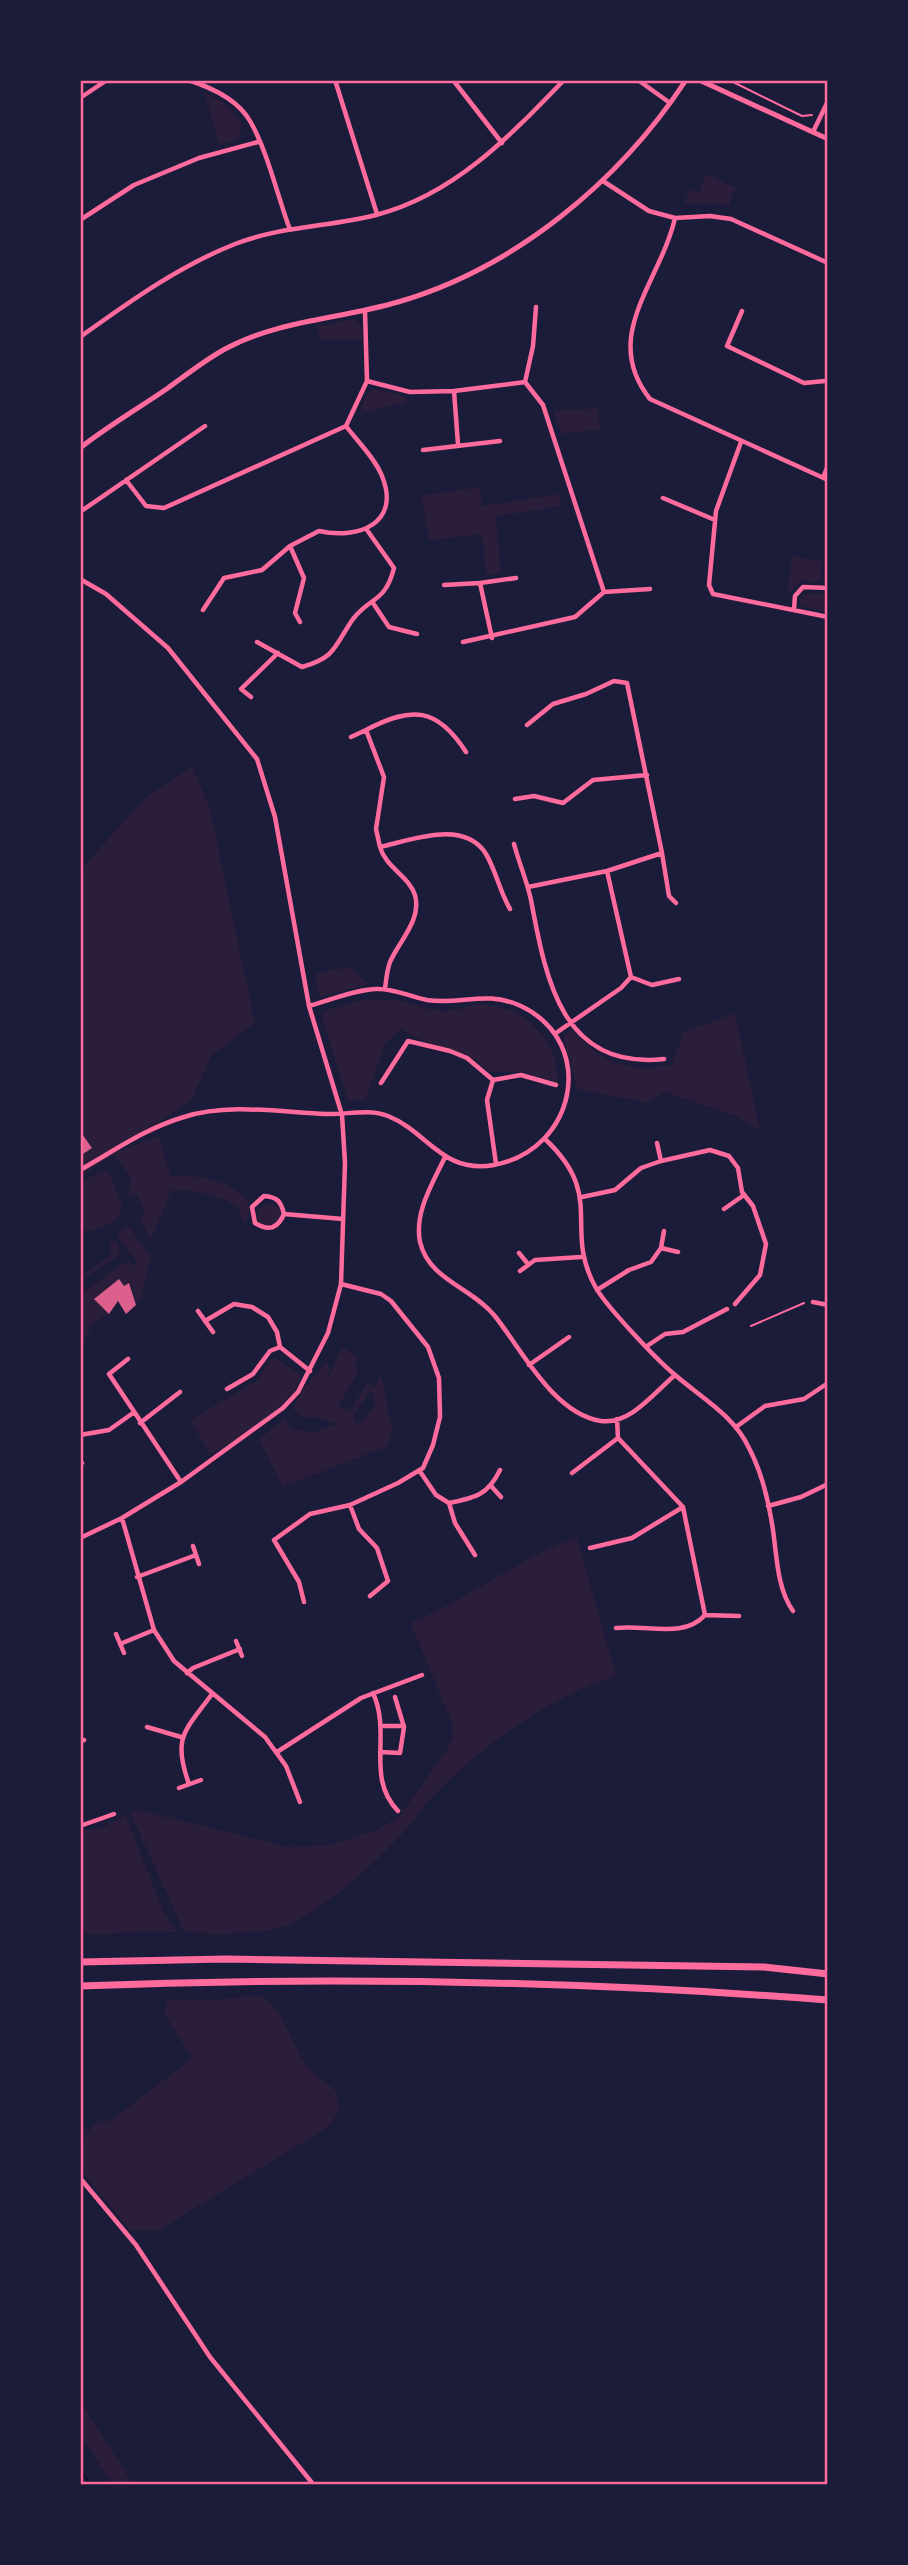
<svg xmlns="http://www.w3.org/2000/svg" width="908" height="2565" viewBox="0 0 908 2565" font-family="Roboto,sans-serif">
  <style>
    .green { fill: #2a1e3b; fill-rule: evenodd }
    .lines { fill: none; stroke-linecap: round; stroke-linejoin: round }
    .stream { stroke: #12122b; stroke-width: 2.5 }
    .building { fill: #dd5f8e }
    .path { stroke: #ff6b9d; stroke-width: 2 }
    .minor { stroke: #ff6b9d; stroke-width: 4.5 }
    .tertiary { stroke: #ff6b9d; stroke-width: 5 }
    .motorway { stroke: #ff6b9d; stroke-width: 7 }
    .neatline { fill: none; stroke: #ff6b9d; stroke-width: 2.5 }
  </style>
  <rect width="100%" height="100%" fill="#1b1b3a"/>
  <!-- green -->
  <path class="green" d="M 204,92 L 227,105 L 243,126 L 238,140 L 219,144 Z
    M 706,174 L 736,188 L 729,205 L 684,204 L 690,189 L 699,193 Z
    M 354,319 L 361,325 L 362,340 L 320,340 L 317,327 Z
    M 373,389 L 405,396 L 407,402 L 360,414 L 365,396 Z
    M 597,408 L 601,429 L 562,434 L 553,411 Z
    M 480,487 L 482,506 L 559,494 L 562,506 L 496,516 L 501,574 L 486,574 L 482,534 L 429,541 L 421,495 Z
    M 792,556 L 822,561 L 820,582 L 801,581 L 787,595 Z
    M 807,593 L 827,594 L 827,612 L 801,606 L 799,599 Z
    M 192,767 L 209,805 L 255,1023 L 211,1056 L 192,1099 L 115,1153 L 159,1136 L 171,1177 C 197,1173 237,1181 250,1206 L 247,1221 L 243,1223 L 239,1207 C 219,1196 194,1188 171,1191 L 151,1240 L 140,1218 L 145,1212 L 137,1195 L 129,1196 L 131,1178 L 114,1154 L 81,1177 L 80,870 L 145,798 Z
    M 350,967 L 369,984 L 320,997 L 314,974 Z
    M 369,999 C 379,1000 391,999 401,1001 C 416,1005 432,1012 448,1011 C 457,1011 466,1006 475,1005 C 519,1001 562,1039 557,1083 L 523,1072 L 489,1072 C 468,1051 457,1053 430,1044 C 420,1040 410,1034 401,1029 L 386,1043 L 365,1100 L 348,1100 L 322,1017 L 327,1010 Z
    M 735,1013 L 760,1130 L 736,1116 L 665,1092 L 645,1102 L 578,1090 L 564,1040 L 565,1034 L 573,1029 C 599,1063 628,1073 671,1065 L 684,1032 Z
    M 105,1171 L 109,1173 L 123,1207 C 117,1224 97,1233 81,1230 L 81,1181 Z
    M257 1217a13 13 0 1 1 26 0a13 13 0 1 1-26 0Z
    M 129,1226 L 151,1258 L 140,1302 L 137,1303 L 133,1297 L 134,1292 L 129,1284 L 124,1286 L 119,1279 L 94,1299 L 109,1314 L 93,1323 L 81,1349 L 80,1285 L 85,1291 L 124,1263 L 129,1262 L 133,1266 L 137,1263 L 117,1236 L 119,1231 Z
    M 110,1241 L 116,1241 L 120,1250 L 118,1256 L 81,1280 L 81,1276 L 111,1255 Z
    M 343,1347 L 358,1358 L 354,1367 L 359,1370 L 339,1406 L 350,1412 L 367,1383 L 375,1387 L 381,1374 L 392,1430 L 388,1446 L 283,1487 L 259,1439 L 286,1417 L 290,1428 L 313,1432 L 337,1424 L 315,1417 L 303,1418 L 293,1409 L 300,1393 L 326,1362 L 330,1369 L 325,1383 ZM 372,1392 L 375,1405 L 358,1426 L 353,1417 L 368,1393 Z
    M 276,1358 L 301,1375 C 298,1407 236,1440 210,1454 L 190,1420 L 257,1381 L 271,1359 Z
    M 577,1537 L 616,1676 C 554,1694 480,1747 435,1794 C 422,1806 414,1823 401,1835 C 372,1866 320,1915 279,1928 C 262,1934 203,1935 184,1932 L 130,1812 L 137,1810 L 288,1847 L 331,1845 L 371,1832 L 398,1818 L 446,1751 L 453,1736 L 451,1720 L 410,1623 C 468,1600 517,1559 577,1537 Z
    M 125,1815 L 165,1915 L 177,1932 L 81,1934 L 81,1830 L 100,1829 Z
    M 261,1995 C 285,2012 288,2036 303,2060 C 310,2072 326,2082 336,2091 L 339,2112 L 327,2128 L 159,2230 L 130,2230 L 84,2175 L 81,2166 L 81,2141 L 94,2124 L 112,2120 L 192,2058 L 164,2013 L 168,2000 L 226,1999 Z
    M 81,2402 L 133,2484 L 112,2484 L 81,2436 Z"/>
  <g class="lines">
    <!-- stream -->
    <path class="stream" d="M 80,2469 L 90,2484"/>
  </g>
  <!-- building -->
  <path class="building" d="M 80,1131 L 92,1148 L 80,1156 Z
    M 119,1279 L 124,1286 L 129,1283 L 136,1305 L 126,1314 L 118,1301 L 109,1314 L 94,1299 Z"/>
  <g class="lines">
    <!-- path -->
    <path class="path" d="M 729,80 L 802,116 L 812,115
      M 751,1326 L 804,1303"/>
    <!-- minor -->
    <path class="minor" d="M 188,80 C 210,87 238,100 250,121 C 267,150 277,194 289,227
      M 335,80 L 377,214
      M 453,80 L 502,143
      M 638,80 L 670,103
      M 80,98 L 107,80
      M 813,132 L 828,101
      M 603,181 L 649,211 L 675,218 L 710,216 L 731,219 L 828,263
      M 675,218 C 660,283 600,336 650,399 L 828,480
      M 80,220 L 134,185 L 199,158 L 258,142
      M 742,311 L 727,346 L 804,383 L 825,381
      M 80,337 C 129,302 179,266 235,244 C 281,226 329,227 376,215 C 454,195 510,136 564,80
      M 828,349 L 828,388
      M 367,381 L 410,392 L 454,391 L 525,382 L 543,405 L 604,592
      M 525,382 L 533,346 L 536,307
      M 454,391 L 458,444
      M 741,442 L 716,511 L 709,585 L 713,594 L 828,617
      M 423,450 L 500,441
      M 823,478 L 828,465
      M 126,480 L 146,506 L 164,508 L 346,426 L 367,381 L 365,311
      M 663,498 L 715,520
      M 80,512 L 205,426
      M 290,546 L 304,578 L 295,613 L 300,622
      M 80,579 L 106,594 L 168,648 L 257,759 L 275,817 L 309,1006 L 342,1115 L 345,1163 L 341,1284 L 328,1333 L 298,1392 L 283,1408 L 181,1482 L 122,1518 L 80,1538
      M 444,585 L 480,583
      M 373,603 L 389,627 L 417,634
      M 794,609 L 795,596 L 803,587 L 828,588
      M 203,610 L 224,578 L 262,570 L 290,546 L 319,531 C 359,540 401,523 382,476 C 375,458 357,441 346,426
      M 492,638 L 480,583 L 516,578
      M 257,642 L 302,667 C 337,657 334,646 353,619 C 371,596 385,603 394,568 L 367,530
      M 463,642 L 575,617 L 604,592 L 650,589
      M 251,697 L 241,689 L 278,653
      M 527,725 L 553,704 L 586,694 L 614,681 L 627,683 L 662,853 L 607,871 L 631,977 L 621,988 L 556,1033
      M 351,737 L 366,730
      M 515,799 L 534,796 L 563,803 L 593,780 L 647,775
      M 514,844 C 519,863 527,881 531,900 C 546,980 562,1070 664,1059
      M 380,847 L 376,829 L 384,777 L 366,730 C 412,706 437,707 466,752
      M 662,853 L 669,896 L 676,903
      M 528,887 L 607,871
      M 631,977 L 652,985 L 679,979
      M 385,989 C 386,980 387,970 390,962 C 399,941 422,920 415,895 C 408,875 386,868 380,847 C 412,840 464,819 486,854 C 496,871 500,892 510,909
      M 493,1080 L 521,1075 L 556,1085
      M 381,1083 L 408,1041 L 450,1051 L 467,1058 L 493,1080 L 487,1100 L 496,1164
      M 545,1139 C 607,1197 562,1228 596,1288 C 607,1307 656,1359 674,1374 C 700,1397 734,1415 749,1448 C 760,1469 767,1495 771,1518 C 777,1547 775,1586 793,1611
      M 657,1143 L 661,1161
      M 445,1157 C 433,1183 414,1212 420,1242 C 429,1280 471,1287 494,1315 C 521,1348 553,1414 601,1421 C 630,1425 654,1393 675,1375
      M 80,1170 C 114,1151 146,1128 184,1117 C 228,1103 280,1112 326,1114 C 346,1115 369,1108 388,1116 C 428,1132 442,1174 494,1165 C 576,1150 598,1043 521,1006 C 486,990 462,1005 427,1000 C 410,997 394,988 376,989 C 354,990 330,1000 309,1006
      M 582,1197 L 615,1190 L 641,1168 L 661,1161 L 710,1150 L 729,1156 L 738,1168 L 742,1192 L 753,1206 L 766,1244 L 760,1275 L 735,1304
      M 724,1209 L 744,1195
      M 284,1214 C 281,1201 277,1197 264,1196 L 252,1207 L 255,1223 C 269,1232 278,1228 284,1214 L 343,1219
      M 661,1248 L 664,1231
      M 519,1253 L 528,1264
      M 520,1271 L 535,1260 L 581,1257
      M 597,1290 L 629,1270 L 651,1262 L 661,1248 L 678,1252
      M 813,1302 L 828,1305
      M 198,1311 L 213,1332
      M 205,1321 L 234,1304 L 252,1307 L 268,1317 L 277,1332 L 280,1347 L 310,1371
      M 647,1346 L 665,1334 L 683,1332 L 727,1309
      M 128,1359 L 109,1374 L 181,1482
      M 529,1365 L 569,1337
      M 227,1389 L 253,1374 L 270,1351 L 280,1347
      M 140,1423 L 180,1392
      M 736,1427 L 765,1406 L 804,1399 L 828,1383
      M 80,1435 L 109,1430 L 133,1413
      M 80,1461 L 82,1463
      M 419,1470 L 436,1495 L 449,1503 C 475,1498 488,1495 500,1470
      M 572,1473 L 618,1438
      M 492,1487 L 501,1497
      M 449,1503 L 455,1523 L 475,1555
      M 350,1505 L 359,1529 L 377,1548 L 388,1581 L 370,1596
      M 768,1506 L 801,1497 L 828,1484
      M 122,1518 L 154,1630 L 174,1661 L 265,1737 L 286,1766 L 300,1802
      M 193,1546 L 199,1564
      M 590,1548 L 632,1538 L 683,1507
      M 137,1577 L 196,1555
      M 304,1602 L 299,1582 L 274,1540 L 310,1514 L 350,1505 L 398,1483 L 423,1468 L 433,1445 L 440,1417 L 439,1378 L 428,1347 L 391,1301 L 381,1294 L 341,1284
      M 705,1615 L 739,1616
      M 616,1628 C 646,1624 684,1639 705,1615 L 683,1507 L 618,1438 L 617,1419
      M 116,1634 L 124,1653
      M 236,1641 L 242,1656
      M 120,1644 L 154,1630
      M 187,1673 L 193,1668 L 240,1649
      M 373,1693 C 392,1734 365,1777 398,1811
      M 383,1726 L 404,1726
      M 147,1727 L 181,1737
      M 80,1742 L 84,1740
      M 277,1752 L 361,1698 L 422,1675
      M 380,1752 L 400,1753 L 404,1727 L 395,1697
      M 189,1784 C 172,1737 185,1731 212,1694
      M 179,1788 L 201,1780
      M 80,1826 L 114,1814
      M 80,2178 L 136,2245 L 210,2357 L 313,2484"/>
    <!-- tertiary -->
    <path class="tertiary" d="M 699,80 L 828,139
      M 80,448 C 108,426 139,408 168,388 C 186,375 205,360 225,349 C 279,320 340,319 398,302 C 515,268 619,182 686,80"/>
    <!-- motorway -->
    <path class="motorway" d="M 80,1962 L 225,1959 L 764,1967 L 828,1974
      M 80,1986 C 329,1976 579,1981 828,2000"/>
  </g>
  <!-- border -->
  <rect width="908" height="2565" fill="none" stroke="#1b1b3a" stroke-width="164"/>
  <rect x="82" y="82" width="744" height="2401" class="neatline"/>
</svg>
